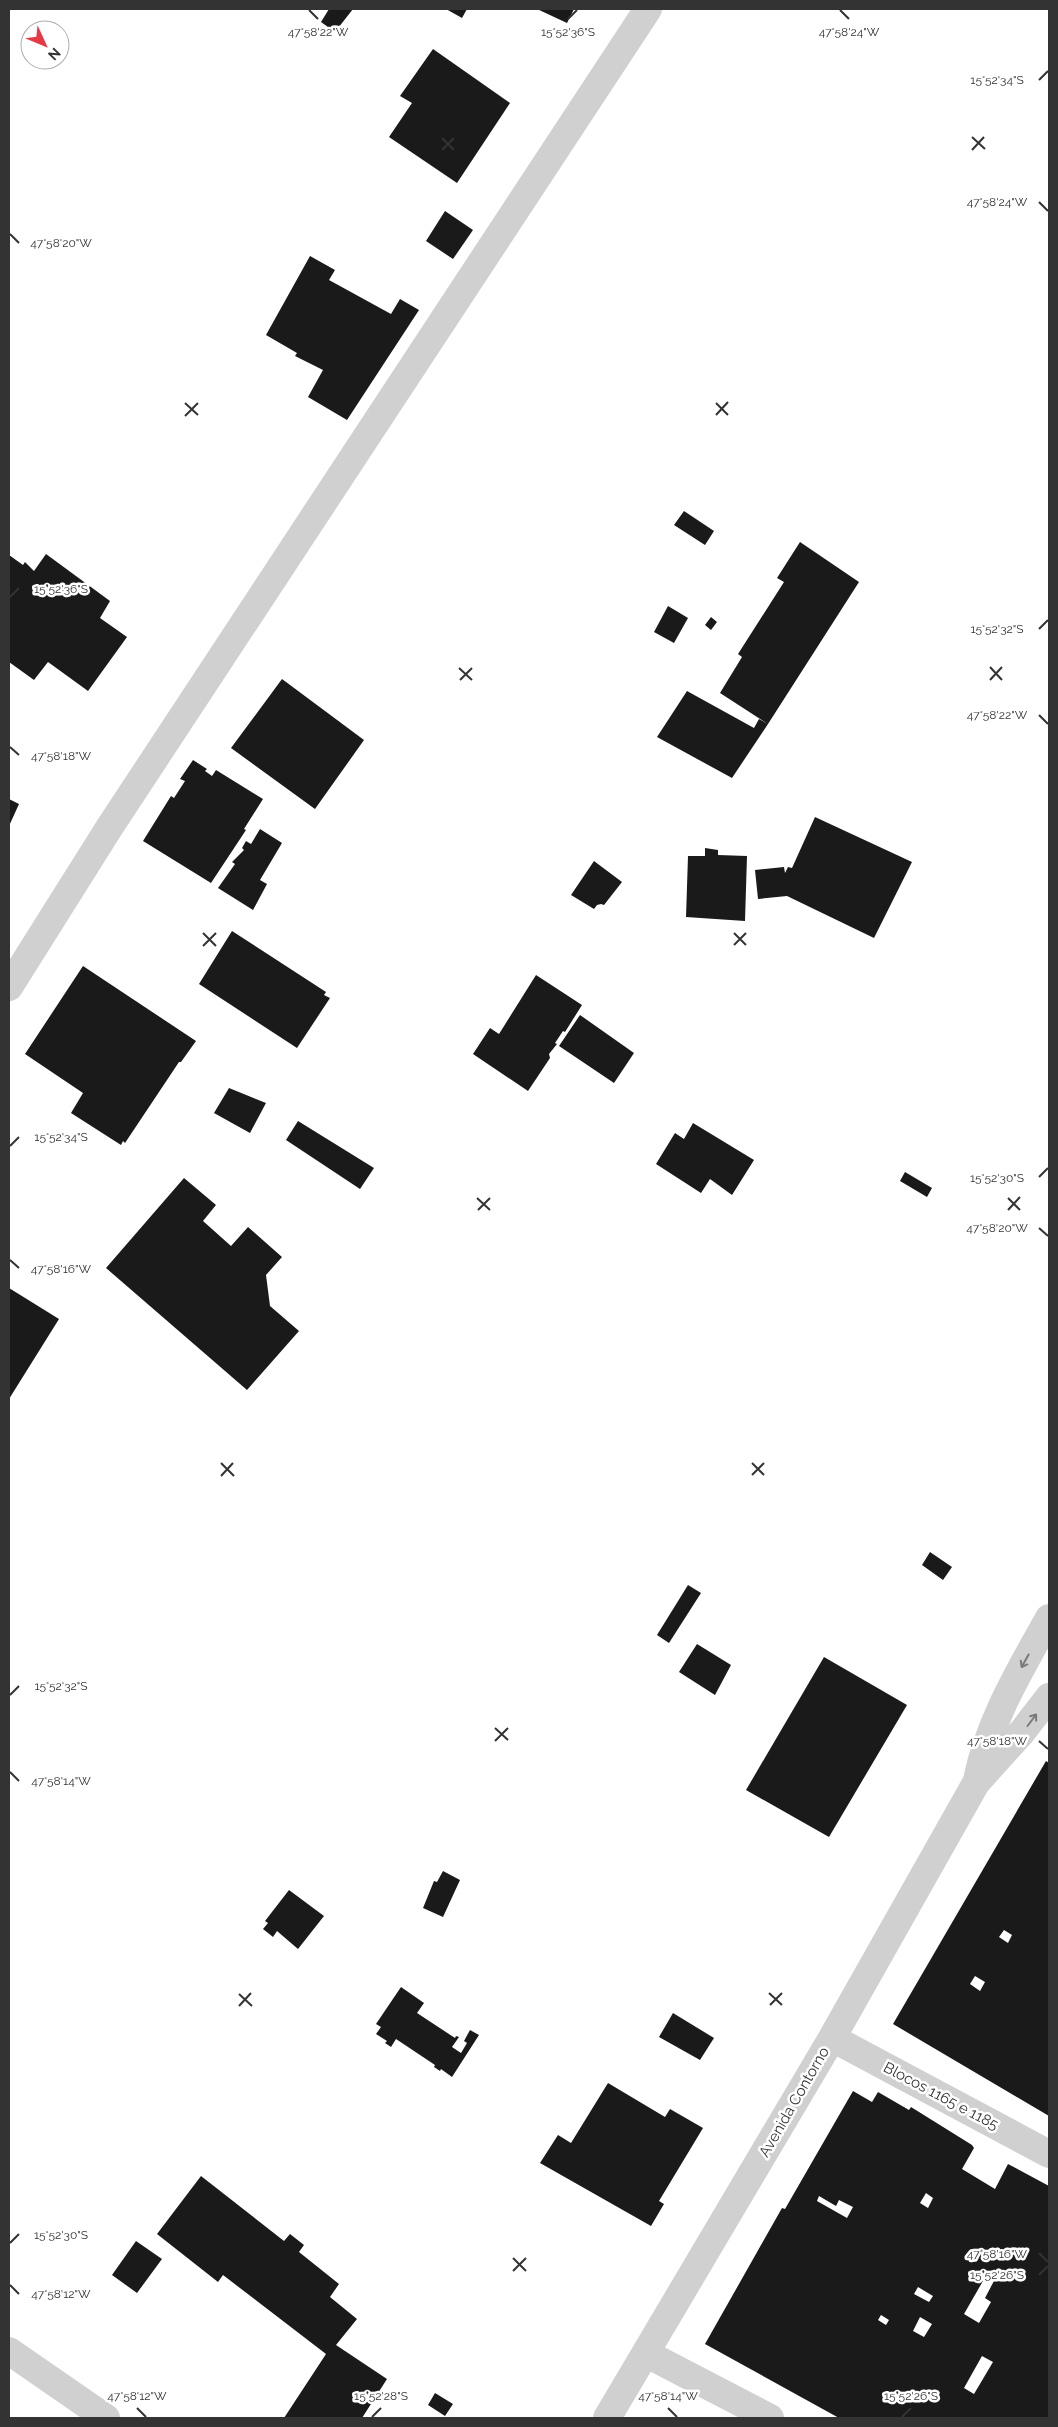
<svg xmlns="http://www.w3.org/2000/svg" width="1058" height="2427" viewBox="0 0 1058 2427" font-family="Raleway,sans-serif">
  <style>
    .building { fill: #1a1a1a; fill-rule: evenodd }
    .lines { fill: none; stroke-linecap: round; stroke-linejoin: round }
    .minor { stroke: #d0d0d0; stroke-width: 28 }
    .oneway { stroke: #7a7a7a }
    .ticks { fill: none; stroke: #333; stroke-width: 2 }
    .labels { text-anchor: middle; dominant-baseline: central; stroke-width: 5; stroke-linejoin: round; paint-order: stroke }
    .street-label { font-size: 15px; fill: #333; stroke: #fff }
    .ticks-label { font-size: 12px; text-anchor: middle; fill: #333; stroke: #fff; stroke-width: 5; stroke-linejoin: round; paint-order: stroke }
  </style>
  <rect width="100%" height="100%" fill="#fff"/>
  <!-- building -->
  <path class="building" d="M 329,9 L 353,9 L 335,32 L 321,22 Z
    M 446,9 L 467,9 L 462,18 Z
    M 537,9 L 574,9 L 567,23 Z
    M 433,49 L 510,103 L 457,183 L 389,137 L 412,103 L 400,96 Z
    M 445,211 L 473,230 L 453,259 L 426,241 Z
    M 310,256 L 335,270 L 329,280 L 391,314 L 400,299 L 419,310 L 347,420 L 308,397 L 323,370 L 295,356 L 297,353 L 266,335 Z
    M 684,511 L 714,531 L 705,545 L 674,525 Z
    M 800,542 L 859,582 L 768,724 L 720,693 L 742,657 L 738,654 L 784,582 L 777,578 Z
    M 46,554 L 110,601 L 100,618 L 127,637 L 88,691 L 48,662 L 34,680 L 9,662 L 9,555 L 23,565 L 25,562 L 34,571 Z
    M 668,606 L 688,618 L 674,643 L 654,632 Z
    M 711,617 L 717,622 L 711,630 L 705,625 Z
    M 282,679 L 364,740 L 315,809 L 231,748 Z
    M 687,691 L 754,728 L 759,719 L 768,724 L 732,778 L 657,737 Z
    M 193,760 L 207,769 L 205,771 L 212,776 L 216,770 L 263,799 L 244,829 L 246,830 L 211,883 L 143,841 L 171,796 L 174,798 L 185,781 L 180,779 Z
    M 9,799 L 19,804 L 9,826 Z
    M 815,817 L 912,862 L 874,938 L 787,896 L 758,899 L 755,870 L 784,867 L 785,873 L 788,867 L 792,868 Z
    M 260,829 L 282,843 L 260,880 L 267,884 L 253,910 L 218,888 L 235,864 L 232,862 L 244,850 L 242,848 L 246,841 L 251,844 Z
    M 705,848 L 718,850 L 718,855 L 747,856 L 745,921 L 686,917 L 688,856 L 705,856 Z
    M 594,861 L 622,882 L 604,905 L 601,904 L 597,905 L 594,909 L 571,895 Z
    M 232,931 L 326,992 L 324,995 L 330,998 L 297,1048 L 199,984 Z
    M 83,966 L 196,1041 L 181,1062 L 179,1062 L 125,1143 L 123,1141 L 121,1145 L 71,1113 L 83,1093 L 25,1054 Z
    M 536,975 L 582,1005 L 565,1032 L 563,1031 L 555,1043 L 557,1044 L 549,1054 L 550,1058 L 528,1091 L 473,1054 L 490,1028 L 499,1034 Z
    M 580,1015 L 634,1053 L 614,1083 L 559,1046 Z
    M 229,1088 L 266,1103 L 250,1133 L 214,1113 Z
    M 298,1121 L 374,1168 L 360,1189 L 286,1140 Z
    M 693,1123 L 754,1160 L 732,1195 L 710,1179 L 701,1193 L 656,1164 L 675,1133 L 684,1139 Z
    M 905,1172 L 932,1188 L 927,1197 L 900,1181 Z
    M 184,1178 L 216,1205 L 203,1221 L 231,1246 L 248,1227 L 282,1257 L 266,1275 L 270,1306 L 299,1331 L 247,1390 L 106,1268 Z
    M 9,1288 L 59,1319 L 9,1399 Z
    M 930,1552 L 952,1567 L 943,1580 L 922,1565 Z
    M 688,1585 L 701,1593 L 669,1643 L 657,1635 Z
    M 697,1644 L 731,1665 L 715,1695 L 679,1672 Z
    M 824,1657 L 907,1705 L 829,1837 L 746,1790 Z
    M 1046,1761 L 1049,1763 L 1049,2116 L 893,2024 ZM 1004,1930 L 1012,1935 L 1008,1943 L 999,1937 ZM 975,1976 L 985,1982 L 980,1991 L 970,1984 Z
    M 443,1871 L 460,1880 L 443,1917 L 423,1908 L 434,1881 L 437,1882 Z
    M 289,1890 L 324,1916 L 298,1949 L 277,1931 L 273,1937 L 263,1929 L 268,1923 L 265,1921 Z
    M 401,1987 L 424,2003 L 417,2013 L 455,2038 L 456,2036 L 459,2037 L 452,2047 L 461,2053 L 467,2043 L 464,2041 L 470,2030 L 479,2035 L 452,2077 L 441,2069 L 440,2071 L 434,2067 L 435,2065 L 396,2039 L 391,2047 L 385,2043 L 387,2041 L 376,2034 L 381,2027 L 376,2024 Z
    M 673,2013 L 714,2038 L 700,2060 L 659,2037 Z
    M 608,2083 L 665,2117 L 670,2109 L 703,2128 L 659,2201 L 664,2204 L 651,2226 L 540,2163 L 558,2135 L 571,2143 Z
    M 853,2091 L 872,2102 L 878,2092 L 909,2110 L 911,2107 L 972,2145 L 974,2148 L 962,2169 L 995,2189 L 1008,2164 L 1049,2186 L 1049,2418 L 839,2418 L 705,2344 L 782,2208 L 785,2209 ZM 926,2193 L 933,2198 L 928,2208 L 920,2203 ZM 819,2196 L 836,2206 L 839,2200 L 853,2207 L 847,2218 L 817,2201 ZM 987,2274 L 995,2279 L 985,2298 L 991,2302 L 979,2323 L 964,2314 ZM 918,2287 L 933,2296 L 929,2302 L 914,2294 ZM 881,2315 L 889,2320 L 886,2325 L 878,2320 ZM 920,2317 L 932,2324 L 924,2337 L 913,2331 ZM 982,2356 L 993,2362 L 974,2394 L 964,2388 Z
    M 201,2176 L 284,2241 L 290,2234 L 304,2245 L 299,2252 L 339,2284 L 330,2297 L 357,2319 L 336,2345 L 387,2379 L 362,2418 L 284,2418 L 326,2354 L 223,2275 L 218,2282 L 157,2234 Z
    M 136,2241 L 162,2259 L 137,2293 L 112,2275 Z
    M 435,2393 L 453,2404 L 445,2416 L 428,2405 Z"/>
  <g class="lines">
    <!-- minor -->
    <path class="minor" d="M 9,987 L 109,828 L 648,9
      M 977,1780 C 989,1721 1020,1670 1049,1618
      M 832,2038 L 1049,2154
      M 9,2351 L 106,2418
      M 647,2354 L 770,2418
      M 607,2418 L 832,2038 L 976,1783 L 1022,1732 L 1049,1697"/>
  </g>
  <!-- one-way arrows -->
  <defs><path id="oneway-shaft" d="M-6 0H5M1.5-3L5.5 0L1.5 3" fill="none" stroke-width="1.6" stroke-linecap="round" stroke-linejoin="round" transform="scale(1.25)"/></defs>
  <g class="oneway">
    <use href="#oneway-shaft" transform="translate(1025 1661) rotate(119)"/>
    <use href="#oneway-shaft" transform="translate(1032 1720) rotate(-53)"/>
  </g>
  <!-- ticks -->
  <path class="ticks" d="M 309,10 L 318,19M 840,10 L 849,19M 568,19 L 577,10M 1039,80 L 1048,71M 972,137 L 985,149M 442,138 L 454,150M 442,150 L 454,138M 972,150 L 984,137M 1039,202 L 1048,211M 10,234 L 19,243M 185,403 L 198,415M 716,403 L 728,415M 716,415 L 728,402M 185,416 L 198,403M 10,597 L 19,588M 1039,629 L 1048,620M 990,667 L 1002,680M 459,668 L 472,680M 460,680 L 472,668M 990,680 L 1002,667M 1039,715 L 1048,724M 10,747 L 19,755M 203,933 L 216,946M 734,933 L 746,945M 734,945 L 746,933M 203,946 L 216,933M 10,1146 L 19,1137M 1039,1177 L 1048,1168M 477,1198 L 490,1210M 1008,1198 L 1020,1210M 478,1210 L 490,1198M 1008,1210 L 1020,1197M 1039,1228 L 1048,1236M 10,1260 L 19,1268M 221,1463 L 234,1476M 752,1463 L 764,1475M 752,1475 L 764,1463M 221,1476 L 233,1463M 10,1695 L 19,1686M 495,1728 L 508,1740M 495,1741 L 508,1728M 1039,1741 L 1048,1749M 10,1772 L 19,1781M 769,1993 L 782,2005M 239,1994 L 252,2006M 770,2005 L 782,1993M 239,2006 L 251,1993M 10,2243 L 19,2234M 1039,2253 L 1048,2262M 513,2258 L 526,2271M 513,2271 L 526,2258M 1039,2275 L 1048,2266M 10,2285 L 19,2294M 137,2408 L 146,2417M 668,2408 L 677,2417M 372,2417 L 381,2408M 902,2417 L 911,2408"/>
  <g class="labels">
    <!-- street labels -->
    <g class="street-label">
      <text transform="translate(941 2096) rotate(28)">Blocos 1165 e 1185</text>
      <text transform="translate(794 2102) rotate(-60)">Avenida Contorno</text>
    </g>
  </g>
  <g class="ticks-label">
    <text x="318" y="36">47°58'22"W</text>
    <text x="849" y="36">47°58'24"W</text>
    <text x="568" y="36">15°52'36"S</text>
    <text x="997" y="84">15°52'34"S</text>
    <text x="997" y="206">47°58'24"W</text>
    <text x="61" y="247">47°58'20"W</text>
    <text x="61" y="593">15°52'36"S</text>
    <text x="997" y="633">15°52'32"S</text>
    <text x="997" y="719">47°58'22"W</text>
    <text x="61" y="760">47°58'18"W</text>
    <text x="61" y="1141">15°52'34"S</text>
    <text x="997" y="1182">15°52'30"S</text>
    <text x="997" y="1232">47°58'20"W</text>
    <text x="61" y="1273">47°58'16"W</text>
    <text x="61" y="1690">15°52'32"S</text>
    <text x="997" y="1745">47°58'18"W</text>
    <text x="61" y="1785">47°58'14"W</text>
    <text x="61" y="2239">15°52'30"S</text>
    <text x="997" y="2258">47°58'16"W</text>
    <text x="997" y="2279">15°52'26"S</text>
    <text x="61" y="2298">47°58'12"W</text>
    <text x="381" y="2400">15°52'28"S</text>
    <text x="911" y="2400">15°52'26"S</text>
    <text x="137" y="2400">47°58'12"W</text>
    <text x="668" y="2400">47°58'14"W</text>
  </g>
  <!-- border -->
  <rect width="1058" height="2427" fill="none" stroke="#333333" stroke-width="20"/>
  <!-- north arrow -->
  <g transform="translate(45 45) rotate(134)"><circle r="24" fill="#ffffff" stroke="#adadad"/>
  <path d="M0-4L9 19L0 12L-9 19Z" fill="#e63946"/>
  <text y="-8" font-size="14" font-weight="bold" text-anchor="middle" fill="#333333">N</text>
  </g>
</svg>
